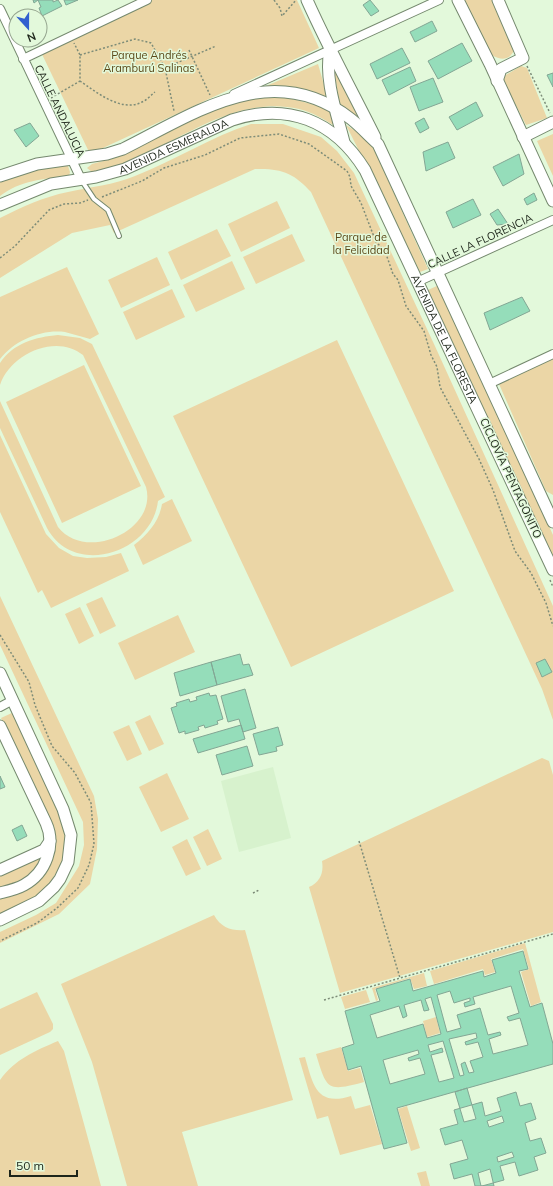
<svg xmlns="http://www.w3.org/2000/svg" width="553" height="1186" viewBox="0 0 553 1186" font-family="Mulish,sans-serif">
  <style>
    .built { fill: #d7f2cd }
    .green { fill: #ebd6a6 }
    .building { fill: #95ddba; stroke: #83a694; fill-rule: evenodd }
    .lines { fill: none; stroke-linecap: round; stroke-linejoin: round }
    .lane-casing { stroke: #75896e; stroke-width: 6 }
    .street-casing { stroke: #75896e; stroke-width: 10 }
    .secondary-casing { stroke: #75896e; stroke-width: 13 }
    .path { stroke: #7d8c78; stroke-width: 1.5; stroke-dasharray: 2 2; stroke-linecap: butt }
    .lane { stroke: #fff; stroke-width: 4 }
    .street { stroke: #fff; stroke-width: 8 }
    .secondary { stroke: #fff; stroke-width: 11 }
    .labels { text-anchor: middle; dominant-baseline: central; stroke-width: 3; stroke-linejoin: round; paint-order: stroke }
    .park-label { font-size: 11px; fill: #5c4919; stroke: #e3f9db }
    .street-label { font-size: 11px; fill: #1d251a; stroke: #e3f9db }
  </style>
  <rect width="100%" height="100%" fill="#e3f9db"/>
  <!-- built -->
  <path class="built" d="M 273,767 L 291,838 L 239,852 L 221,781 Z"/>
  <!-- green -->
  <path class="green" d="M 139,0 L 297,0 L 319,48 L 90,154 L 39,48 Z
    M 463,0 L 492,0 L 515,48 C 511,59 503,62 492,55 Z
    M 318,64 L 328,99 C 320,99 314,93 307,91 C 294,87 280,87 267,88 L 266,86 Z
    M 521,66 L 527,68 L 547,118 L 526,125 L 503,80 L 504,76 Z
    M 336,68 L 359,119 L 340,108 L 334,69 Z
    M 255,97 L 289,98 L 330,109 L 335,126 C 323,119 312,112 299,109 C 237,95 182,139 129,162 C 118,166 107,169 97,172 L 92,172 L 87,168 L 92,164 L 118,157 L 212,110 L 230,103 Z
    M 251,124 L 283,124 L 321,137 L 337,151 L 354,173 L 434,344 L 553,606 L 553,720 L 542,689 L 311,192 C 294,173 281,168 255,169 L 114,233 L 110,225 L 72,233 L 0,278 L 0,218 C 22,207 43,197 68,192 C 90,187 114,185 135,176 C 175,160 211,137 251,124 Z
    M 346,125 L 362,135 L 374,149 L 428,269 L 420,272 Z
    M 553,134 L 553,176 L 537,141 Z
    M 64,164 L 68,166 L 70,172 L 69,176 C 43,179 21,180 0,196 L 0,182 L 27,171 Z
    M 277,201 L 290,228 L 241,252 L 228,224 Z
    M 217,229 L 231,256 L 181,280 L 168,252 Z
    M 292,234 L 305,261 L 256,284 L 243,257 Z
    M 157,257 L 170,285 L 121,308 L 108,280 Z
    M 232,261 L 245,289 L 196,312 L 183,285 Z
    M 67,267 L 99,334 L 90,339 C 82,337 73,334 65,332 C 42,329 15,340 0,359 L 0,297 Z
    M 439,285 L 553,535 L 553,557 L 428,290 Z
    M 172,289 L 185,317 L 136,340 L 123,312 Z
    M 58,335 L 80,338 L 92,344 L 165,497 L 158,501 C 152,553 74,578 47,528 L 0,428 L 0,401 L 58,527 C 86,563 158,530 146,487 L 83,355 C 56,333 10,354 0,385 L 0,363 C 13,343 36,337 58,335 Z
    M 337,340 L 454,591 L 291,667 L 173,416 Z
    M 553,358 L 553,495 L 546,491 L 499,384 Z
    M 84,365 L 141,486 L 62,523 L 6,402 Z
    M 0,435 L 46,534 L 59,548 L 73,556 L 87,558 L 106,557 L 121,553 L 129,571 L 51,608 L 42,590 L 38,593 L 0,512 Z
    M 172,499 L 192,541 L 143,565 L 134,545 C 148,534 159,522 162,504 Z
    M 0,596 L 94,796 L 98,819 L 97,849 L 90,884 L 59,914 L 0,943 L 0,932 L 36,915 L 56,903 L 79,866 L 84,845 L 83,822 L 0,645 Z
    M 102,597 L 116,626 L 100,634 L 86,604 Z
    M 80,607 L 94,636 L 79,644 L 65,614 Z
    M 178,615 L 195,652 L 135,680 L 118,643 Z
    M 14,712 L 59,812 L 66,834 L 64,855 L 60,867 L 47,887 L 37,896 L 0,915 L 0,898 L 18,894 L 55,847 L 55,835 L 1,718 Z
    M 150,715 L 164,744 L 149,751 L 135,722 Z
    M 129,725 L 142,754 L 127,761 L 113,732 Z
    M 542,758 L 549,761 L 553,775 L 553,932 L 340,993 L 309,887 C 320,882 324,873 322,861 Z
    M 167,773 L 189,819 L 161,832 L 139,787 Z
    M 208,829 L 222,859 L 207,866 L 193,837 Z
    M 187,839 L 201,869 L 186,876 L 172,847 Z
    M 44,854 C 34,877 22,882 0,889 L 0,875 Z
    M 214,915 C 221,928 232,931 245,930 L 293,1100 L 182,1132 L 198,1186 L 127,1186 L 92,1062 L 61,984 Z
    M 525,943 L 541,1002 L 531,1006 L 521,972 L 529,969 L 523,949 L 491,959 L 495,972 L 485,975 L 483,969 L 434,984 L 430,971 Z
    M 424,973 L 427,986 L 414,989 L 410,978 L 375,989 L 378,1000 L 376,1001 L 372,988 Z
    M 366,990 L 370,1002 L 345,1009 L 341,997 Z
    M 37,992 L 53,1024 L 53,1029 L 50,1032 L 0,1055 L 0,1009 Z
    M 436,1017 L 440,1033 L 427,1037 L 423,1021 Z
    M 58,1041 L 64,1051 L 101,1186 L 0,1186 L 0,1080 C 15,1059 35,1051 58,1041 Z
    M 341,1047 L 348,1071 L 360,1068 L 364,1082 C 327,1092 327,1090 316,1054 Z
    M 305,1057 C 313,1084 316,1107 351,1096 L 355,1109 L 370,1105 L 382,1144 L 340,1155 L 328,1116 L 317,1119 L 299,1058 Z
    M 407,1106 L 420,1148 L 411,1151 L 398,1109 Z
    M 426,1171 L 430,1186 L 421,1186 L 417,1173 Z"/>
  <!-- building -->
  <path class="building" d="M 33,0 L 53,0 L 53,2 L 58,0 L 62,6 L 42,16 L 39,8 L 41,7 L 38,0 L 34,3 Z
    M 64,0 L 78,0 L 66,5 Z
    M 370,0 L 379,11 L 371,16 L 363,5 Z
    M 432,21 L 437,31 L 415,42 L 410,32 Z
    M 462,43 L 472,61 L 438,79 L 428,61 Z
    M 402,48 L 410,63 L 377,79 L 370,64 Z
    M 410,67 L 416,81 L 389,95 L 382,80 Z
    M 553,73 L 553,87 L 547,75 Z
    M 433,78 L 443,102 L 419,111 L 410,87 Z
    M 476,102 L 483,116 L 457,130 L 449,117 Z
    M 424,118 L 429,128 L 420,133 L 415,123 Z
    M 30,123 L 39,136 L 26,147 L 14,130 Z
    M 448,142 L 455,158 L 426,171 L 423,152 Z
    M 519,154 L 524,174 L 503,186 L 493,167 Z
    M 534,193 L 537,200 L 527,205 L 524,199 Z
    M 473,199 L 481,215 L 453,228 L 446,212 Z
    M 498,209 L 508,224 L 497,225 L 490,214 Z
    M 522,297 L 530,311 L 490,330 L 484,313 Z
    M 240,654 L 243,665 L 249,664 L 253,675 L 217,685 L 211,662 Z
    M 545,659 L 552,672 L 542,677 L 536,663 Z
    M 211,662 L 217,685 L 180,696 L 174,673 Z
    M 245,689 L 256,728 L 243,732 L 239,719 L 228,722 L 221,696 Z
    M 209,693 L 210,696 L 216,695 L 223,719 L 217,721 L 218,724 L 205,728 L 204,725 L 198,727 L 199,730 L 185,734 L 185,731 L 179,733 L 171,708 L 177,706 L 176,703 L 189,699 L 190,702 L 197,700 L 196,697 Z
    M 241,725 L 245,739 L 198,753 L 193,739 Z
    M 278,727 L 283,745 L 276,747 L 277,751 L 259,755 L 253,734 Z
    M 247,746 L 253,766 L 222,775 L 216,755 Z
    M 0,776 L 5,787 L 0,789 Z
    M 22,825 L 27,836 L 17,841 L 12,830 Z
    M 523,951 L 528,969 L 519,971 L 530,1007 L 542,1003 L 553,1044 L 553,1064 L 397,1108 L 407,1143 L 384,1149 L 361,1066 L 348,1070 L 342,1048 L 354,1044 L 345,1011 L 380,1001 L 376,989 L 410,979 L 413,991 L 483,971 L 484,977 L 496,973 L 492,960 ZM 511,986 L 519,1013 L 507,1017 L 509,1021 L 520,1018 L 528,1045 L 493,1054 L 489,1039 L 501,1035 L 500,1032 L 488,1035 L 480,1008 L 457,1015 L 461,1028 L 447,1032 L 437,995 L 450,991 L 454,1003 L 470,998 L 470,1001 L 464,1003 L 465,1007 L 475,1004 L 473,997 ZM 431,997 L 441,1034 L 427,1038 L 423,1024 L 377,1038 L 370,1015 L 399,1006 L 403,1018 L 407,1016 L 404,1005 L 421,1000 L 424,1011 L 429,1010 L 425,999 ZM 476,1033 L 477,1038 L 465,1042 L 466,1045 L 478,1042 L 483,1057 L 470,1061 L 474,1072 L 469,1073 L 465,1062 L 461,1064 L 464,1075 L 460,1076 L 449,1039 ZM 443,1041 L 454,1078 L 439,1082 L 431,1055 L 443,1052 L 442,1048 L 430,1052 L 428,1045 ZM 418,1050 L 419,1054 L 408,1058 L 409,1061 L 420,1058 L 425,1074 L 390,1084 L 383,1060 Z
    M 467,1088 L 476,1119 L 464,1122 L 455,1092 Z
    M 516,1092 L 520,1106 L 531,1103 L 536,1119 L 525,1123 L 530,1141 L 541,1138 L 546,1153 L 534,1157 L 538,1170 L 519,1176 L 515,1162 L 500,1166 L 504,1180 L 482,1186 L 475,1186 L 472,1174 L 454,1179 L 450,1164 L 468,1159 L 462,1140 L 445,1145 L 440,1129 L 458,1124 L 454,1110 L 482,1102 L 485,1116 L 501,1111 L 497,1098 ZM 502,1116 L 504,1122 L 489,1127 L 487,1121 ZM 512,1152 L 514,1157 L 498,1162 L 497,1157 Z
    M 490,1169 L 494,1186 L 481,1186 L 478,1173 Z"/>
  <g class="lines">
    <defs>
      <path id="lane" d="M 82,181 L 94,199 L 108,210 L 119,236"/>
      <path id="street" d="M 0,9 L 81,179
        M 23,59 L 147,0
        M 234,94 L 439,0
        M 417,282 L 553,220
        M 489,384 L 553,354
        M 0,707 L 13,700"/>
      <g id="secondary">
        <path d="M 307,0 C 328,47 352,91 375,137"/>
        <path d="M 458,0 L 490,64 L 553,201"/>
        <path d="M 330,50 C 324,79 337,114 344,142"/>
        <path d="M 497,81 L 501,69 L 523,58 L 498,0"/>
        <path d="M 523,137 L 553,122"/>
        <path d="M 0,176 L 37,164 L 107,154 L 123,149 C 197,112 273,58 351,119 C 361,127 369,136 378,144 L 553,522"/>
        <path id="s1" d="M 0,205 L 51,184 L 96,177 L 125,169 L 232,120 C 287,102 334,120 365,170 L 553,570"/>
        <path d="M 0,673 L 63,809 L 71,835 L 68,862 L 60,879 L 54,887 L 39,901 L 0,920"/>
        <path d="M 0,726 L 46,823 C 56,845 46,873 24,885 C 17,889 8,891 0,893"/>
        <path d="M 0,870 L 44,850 L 50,841"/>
      </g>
    </defs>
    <!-- lane casing -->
    <use href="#lane" class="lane-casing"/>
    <!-- street casing -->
    <use href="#street" class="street-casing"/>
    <!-- secondary casing -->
    <use href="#secondary" class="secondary-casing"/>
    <!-- path -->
    <path class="path" d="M 274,0 L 280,8 L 282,16 L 296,0
      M 189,50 L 210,95
      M 80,55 L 135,39 L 151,43 L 165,68 L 174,111
      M 527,66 L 550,113
      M 165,68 L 216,46
      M 80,81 C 96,92 122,113 142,102 C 147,100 151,95 155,92
      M 51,98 L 80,81 L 80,55 L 74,43
      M 102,197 L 142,181 L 164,168 L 205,155 L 240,138 L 279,134 L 309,144 L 347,171 L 350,177 L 351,186 L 361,203 L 376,242 L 385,251 L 393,274 L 398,280 L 406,306 L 424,331 L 431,355 L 437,367 L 440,387 L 479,459 L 493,490 L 515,551 L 531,573 L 546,603 L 553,626
      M 0,258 L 15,246 L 49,210 L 64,204 L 80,203 L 88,200
      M 550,580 L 553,587
      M 0,635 L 29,682 L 35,705 L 52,746 L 75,773 L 91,803 L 94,844 L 89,865 L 78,888 L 57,908 L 37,923 L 0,941
      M 359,841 L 400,978
      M 253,893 L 259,890
      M 324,1000 L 553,934"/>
    <!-- lane -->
    <use href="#lane" class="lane"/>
    <!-- street -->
    <use href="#street" class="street"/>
    <!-- secondary -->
    <use href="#secondary" class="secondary"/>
  </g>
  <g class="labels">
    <!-- park labels -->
    <g class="park-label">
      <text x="149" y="55">Parque Andrés<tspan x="149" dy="13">Aramburú Salinas</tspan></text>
      <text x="361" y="237">Parque de<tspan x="361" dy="13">la Felicidad</tspan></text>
    </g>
    <!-- street labels -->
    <g class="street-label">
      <text transform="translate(60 111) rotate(64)">CALLE ANDALUCIA</text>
      <text stroke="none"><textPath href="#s1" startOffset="184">AVENIDA ESMERALDA</textPath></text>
      <text transform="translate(480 241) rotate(-25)">CALLE LA FLORENCIA</text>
      <text stroke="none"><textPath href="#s1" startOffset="590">AVENIDA DE LA FLORESTA</textPath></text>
      <text transform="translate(511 478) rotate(65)">CICLOVÍA PENTAGONITO</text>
    </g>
  </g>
  <!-- north arrow -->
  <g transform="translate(28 28) rotate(159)"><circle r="19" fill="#e3f9db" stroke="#94a48e"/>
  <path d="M0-3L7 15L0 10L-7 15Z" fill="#315fcf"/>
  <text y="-6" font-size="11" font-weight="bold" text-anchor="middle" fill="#1d251a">N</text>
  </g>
  <!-- scale -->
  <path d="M10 1170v6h67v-6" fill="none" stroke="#1d251a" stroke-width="2"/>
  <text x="16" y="1170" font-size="12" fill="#1d251a" stroke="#e3f9db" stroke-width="3" paint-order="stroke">50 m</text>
</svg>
